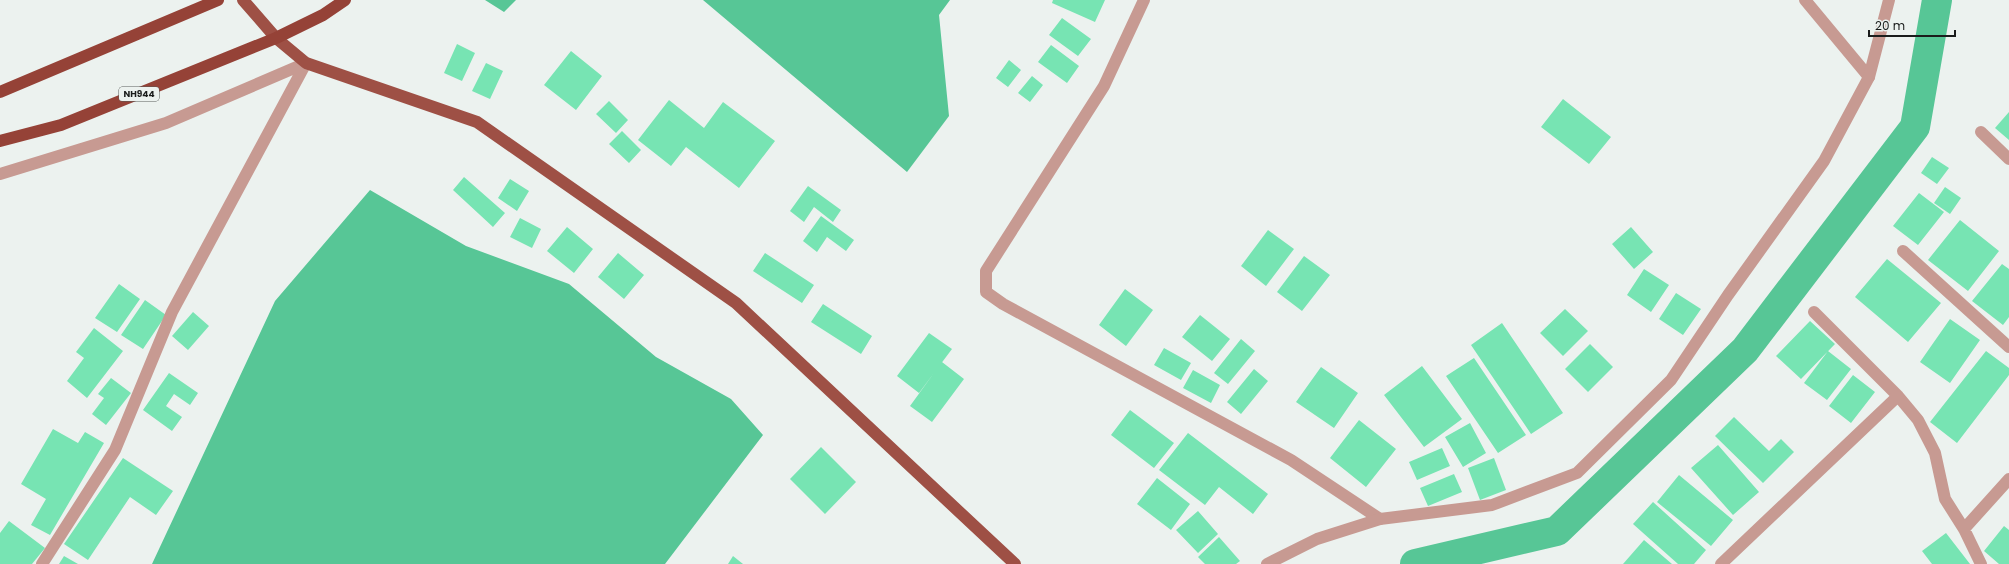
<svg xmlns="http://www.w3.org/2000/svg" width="2009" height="564" viewBox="0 0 2009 564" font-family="Poppins,sans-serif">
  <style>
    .water { fill: #57c696 }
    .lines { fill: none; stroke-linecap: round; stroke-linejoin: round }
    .canal { stroke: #57c696; stroke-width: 30 }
    .building { fill: #77e4b3 }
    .minor { stroke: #c79a92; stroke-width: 12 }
    .tertiary { stroke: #c79a92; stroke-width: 12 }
    .primary { stroke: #9e5045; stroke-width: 12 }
    .trunk { stroke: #954237; stroke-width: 12 }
    .labels { text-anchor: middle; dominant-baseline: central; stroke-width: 3; stroke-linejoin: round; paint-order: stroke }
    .shield { fill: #ecf2ef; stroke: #595c5b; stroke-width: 1 }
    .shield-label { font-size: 9px; font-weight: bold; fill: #1a1c1b }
  </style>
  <rect width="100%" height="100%" fill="#ecf2ef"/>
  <!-- water -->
  <path class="water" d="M 485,0 L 516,0 L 504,12 Z
    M 703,0 L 950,0 L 939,15 L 949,116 L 907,172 Z
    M 370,190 L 466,246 L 569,284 L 656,357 L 731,399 L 763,435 L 665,564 L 152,564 L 275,301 Z"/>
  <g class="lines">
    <!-- canal -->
    <path class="canal" d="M 1415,564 L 1557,531 L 1745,350 L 1915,127 L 1937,0"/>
  </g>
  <!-- building -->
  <path class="building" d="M 1053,0 L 1105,0 L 1095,22 L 1052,3 Z
    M 1062,18 L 1091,39 L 1078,56 L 1049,35 Z
    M 457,44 L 475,53 L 462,81 L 444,73 Z
    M 1051,45 L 1079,66 L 1067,83 L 1038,62 Z
    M 571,51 L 602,76 L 576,110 L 544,85 Z
    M 1009,60 L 1021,70 L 1008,87 L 996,78 Z
    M 486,63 L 503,71 L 490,99 L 472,91 Z
    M 1032,76 L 1043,85 L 1030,102 L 1018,93 Z
    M 1563,99 L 1611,137 L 1589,164 L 1541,127 Z
    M 669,100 L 704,128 L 723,102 L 775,141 L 739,188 L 686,147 L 671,166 L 638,140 Z
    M 609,101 L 628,120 L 616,133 L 596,114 Z
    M 2009,112 L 2009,140 L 1995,128 Z
    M 622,131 L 641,150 L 629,163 L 609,144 Z
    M 1932,157 L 1949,168 L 1937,184 L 1921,173 Z
    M 464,177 L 505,213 L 493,227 L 453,190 Z
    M 510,179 L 529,191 L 517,211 L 498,198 Z
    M 808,186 L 841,210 L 833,222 L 814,207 L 804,222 L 790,211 Z
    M 1945,187 L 1961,198 L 1950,214 L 1934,203 Z
    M 1919,193 L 1944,212 L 1918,245 L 1893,226 Z
    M 821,216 L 854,240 L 846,251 L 827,237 L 817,252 L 803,241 Z
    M 520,218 L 541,229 L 532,248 L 510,237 Z
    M 1960,220 L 1999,251 L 1968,291 L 1928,260 Z
    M 567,227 L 593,249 L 574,273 L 547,251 Z
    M 1631,227 L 1653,252 L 1634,269 L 1612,244 Z
    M 1268,230 L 1294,249 L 1266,286 L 1241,266 Z
    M 618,253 L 644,275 L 624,299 L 598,277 Z
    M 765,253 L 814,285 L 802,303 L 753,271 Z
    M 1304,256 L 1330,275 L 1302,311 L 1277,292 Z
    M 1887,259 L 1941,303 L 1908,342 L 1855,297 Z
    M 2002,264 L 2009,269 L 2009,317 L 2003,325 L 1972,301 Z
    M 1644,269 L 1669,285 L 1651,312 L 1627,295 Z
    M 119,284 L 140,299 L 117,332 L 95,318 Z
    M 1125,289 L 1153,310 L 1126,346 L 1099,325 Z
    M 1676,293 L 1701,309 L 1683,335 L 1659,319 Z
    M 145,300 L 166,315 L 143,349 L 121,335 Z
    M 823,304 L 872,336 L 861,354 L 811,322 Z
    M 1565,309 L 1588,331 L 1563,356 L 1540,333 Z
    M 193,312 L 209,326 L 188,350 L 172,336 Z
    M 1200,315 L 1230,339 L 1212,361 L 1182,337 Z
    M 1950,319 L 1980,340 L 1950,383 L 1920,362 Z
    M 1810,321 L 1835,344 L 1801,379 L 1776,356 Z
    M 1502,323 L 1563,413 L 1531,434 L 1471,345 Z
    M 94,328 L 123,351 L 87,398 L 67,381 L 84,358 L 76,352 Z
    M 929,333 L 952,349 L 919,393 L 897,376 Z
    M 1241,339 L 1255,351 L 1228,384 L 1214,373 Z
    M 1590,344 L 1613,367 L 1588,392 L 1565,369 Z
    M 1164,348 L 1191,363 L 1181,380 L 1154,365 Z
    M 1828,351 L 1851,369 L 1827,400 L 1804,383 Z
    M 1986,351 L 2009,368 L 2009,375 L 1957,443 L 1930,422 Z
    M 1474,358 L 1526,435 L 1498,453 L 1446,376 Z
    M 942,362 L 964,379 L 932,422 L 910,406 Z
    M 1422,366 L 1462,419 L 1424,447 L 1384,395 Z
    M 1321,367 L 1358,393 L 1334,428 L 1296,402 Z
    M 1254,369 L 1268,381 L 1241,414 L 1227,402 Z
    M 1193,370 L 1220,385 L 1211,403 L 1183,388 Z
    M 169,373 L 198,393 L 190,405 L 174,394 L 166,406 L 182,417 L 172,431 L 143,410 Z
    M 1853,375 L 1875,392 L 1851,423 L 1829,406 Z
    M 111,378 L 131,393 L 106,425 L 92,414 L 104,398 L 98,394 Z
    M 1130,410 L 1174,443 L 1154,468 L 1111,435 Z
    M 1734,417 L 1769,451 L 1781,439 L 1794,452 L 1763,483 L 1715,436 Z
    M 1359,420 L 1396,449 L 1366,487 L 1330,458 Z
    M 1470,423 L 1486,453 L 1463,467 L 1445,437 Z
    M 53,429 L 78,443 L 85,432 L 104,443 L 50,535 L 31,525 L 46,499 L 21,484 Z
    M 1188,433 L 1268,494 L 1253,514 L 1219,487 L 1205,505 L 1159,470 Z
    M 1718,445 L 1759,492 L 1733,515 L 1691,468 Z
    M 821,447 L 856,482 L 825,514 L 790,479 Z
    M 1442,448 L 1450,466 L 1417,480 L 1409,462 Z
    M 123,458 L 173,491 L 156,515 L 130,497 L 88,560 L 64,544 Z
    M 1494,458 L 1506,490 L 1480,500 L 1468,468 Z
    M 1454,474 L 1462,492 L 1428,506 L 1420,488 Z
    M 1679,475 L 1733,520 L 1711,546 L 1657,502 Z
    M 1157,478 L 1190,504 L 1171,530 L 1137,504 Z
    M 1653,502 L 1706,550 L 1694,564 L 1678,564 L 1633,524 Z
    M 1198,511 L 1218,534 L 1198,553 L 1176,530 Z
    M 9,521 L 45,548 L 32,564 L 0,564 L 0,533 Z
    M 2004,526 L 2009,530 L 2009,564 L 1999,564 L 1984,551 Z
    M 1946,533 L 1970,564 L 1932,564 L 1922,551 Z
    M 1219,537 L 1240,561 L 1236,564 L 1205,564 L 1198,557 Z
    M 1644,540 L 1672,564 L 1623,564 Z
    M 64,556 L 78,564 L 59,564 Z
    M 733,556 L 743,564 L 728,564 Z"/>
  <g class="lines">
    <!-- minor -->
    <path class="minor" d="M 1144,0 L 1104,86 L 986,271 L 986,292 L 1003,304 L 1291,460 L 1380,519
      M 1805,0 L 1869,77
      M 1981,132 L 2009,159
      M 0,174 L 166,123 L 306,63
      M 1903,251 L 2009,347
      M 1814,312 L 1898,396 L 1918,420 L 1935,453 L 1945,499 L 1964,529 L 1981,564
      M 1964,529 L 2009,479
      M 42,564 L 115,450 L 172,312 L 306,63
      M 1721,564 L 1898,396"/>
    <!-- tertiary -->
    <path class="tertiary" d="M 1267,564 L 1317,539 L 1380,519 L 1492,505 L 1577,473 L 1671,380 L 1728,295 L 1824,161 L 1869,77 L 1889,0"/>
    <!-- primary -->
    <path class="primary" d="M 243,0 L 276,38 L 306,63 L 477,122 L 736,303 L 1015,564"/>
    <!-- trunk -->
    <path class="trunk" d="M 0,92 L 218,0
      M 0,141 L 61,125 L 276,38 L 323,15 L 345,0"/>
  </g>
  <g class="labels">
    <!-- shield labels -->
    <rect class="shield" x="119" y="87" width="40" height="14" rx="3"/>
    <g class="shield-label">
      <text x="139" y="94">NH944</text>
    </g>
  </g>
  <!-- scale -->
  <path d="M1869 30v6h86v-6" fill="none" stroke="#1a1c1b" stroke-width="2"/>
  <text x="1875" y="30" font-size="12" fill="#1a1c1b" stroke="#ecf2ef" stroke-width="3" paint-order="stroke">20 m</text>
</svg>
